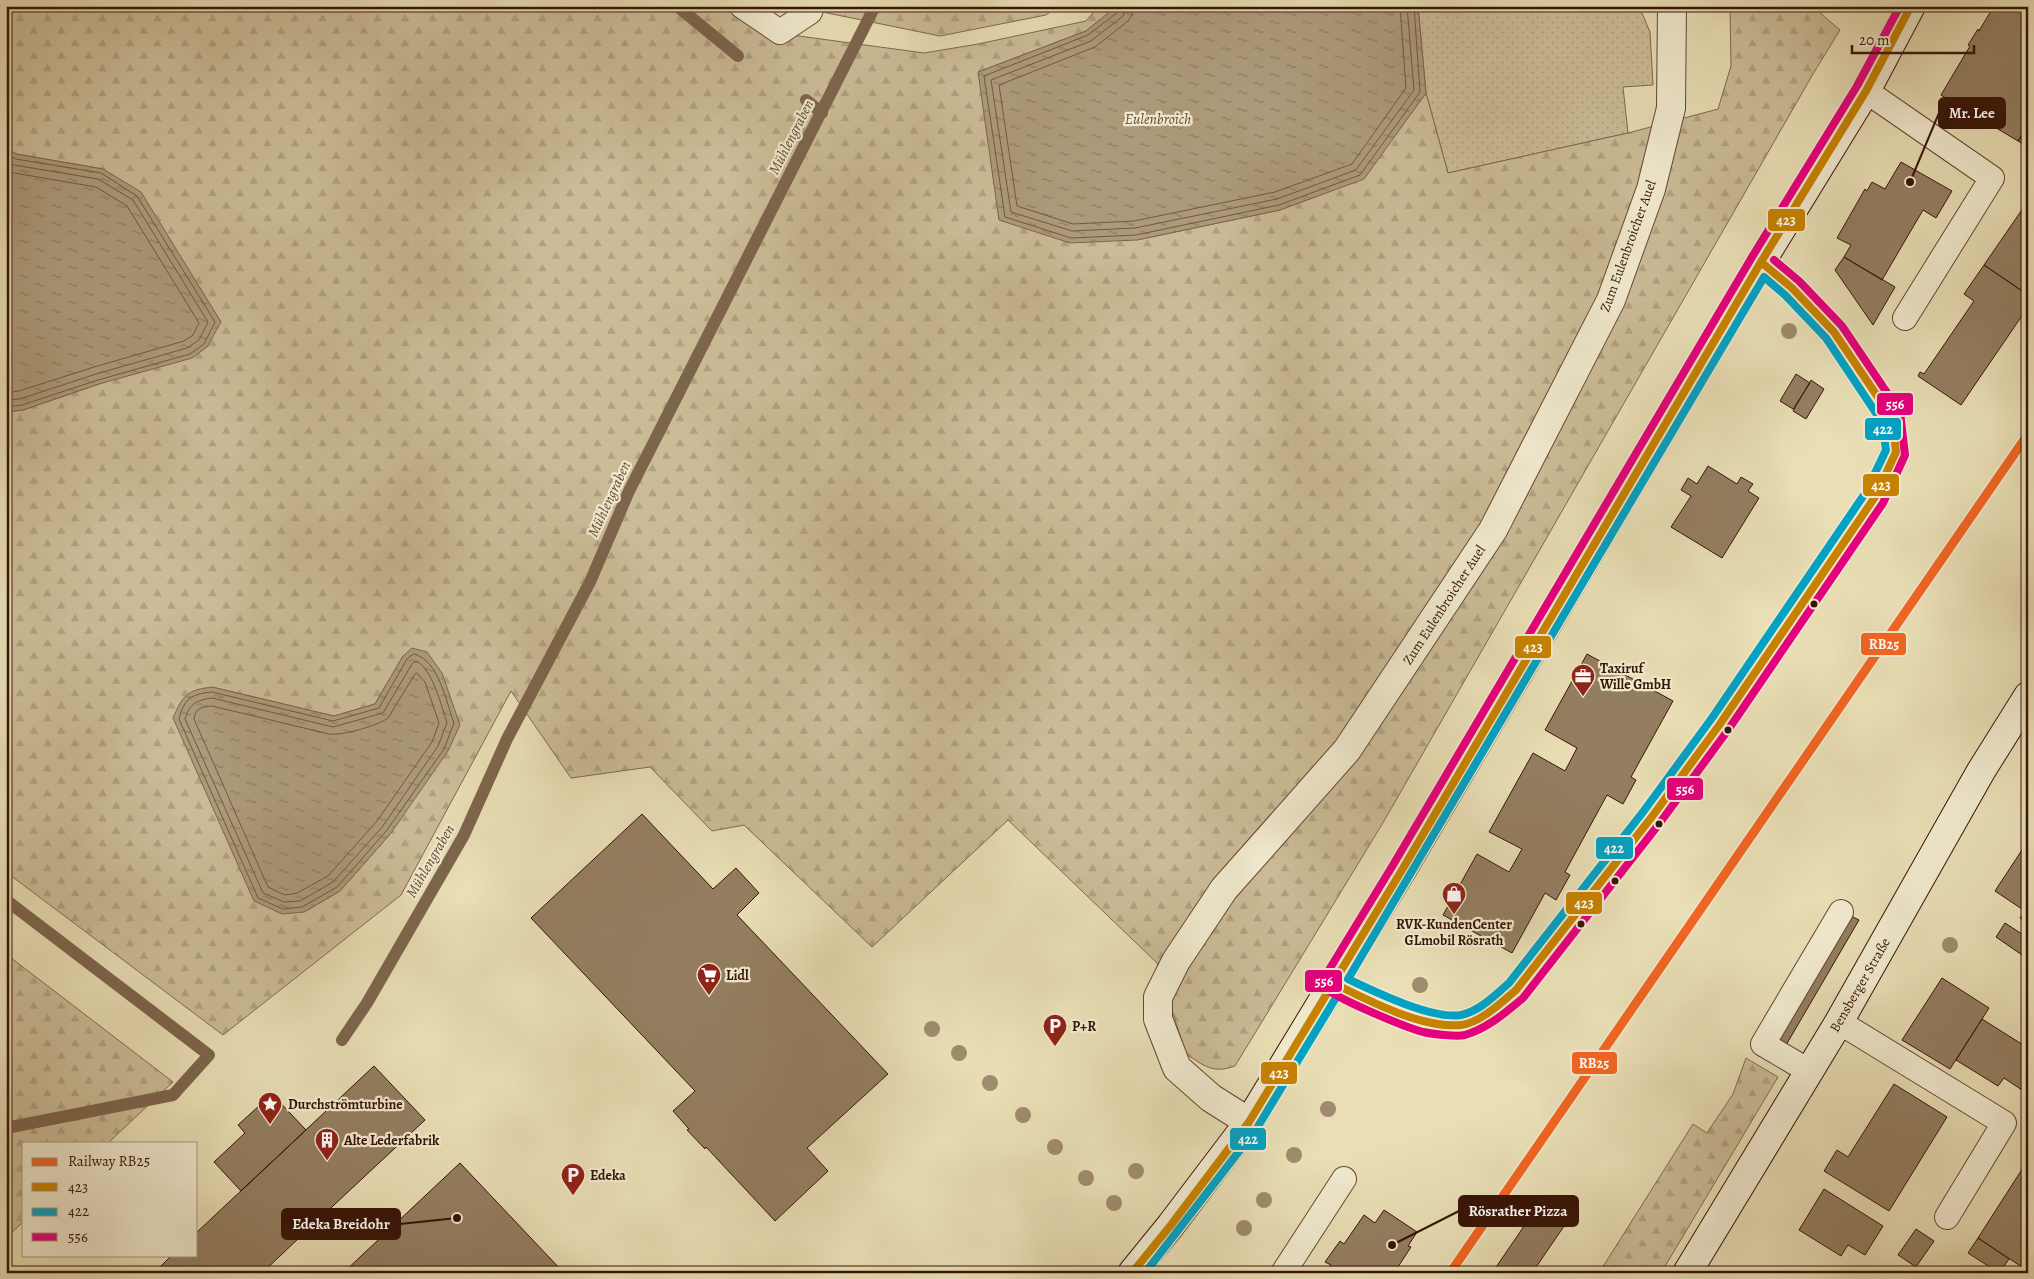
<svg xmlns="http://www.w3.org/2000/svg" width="2034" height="1279" viewBox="0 0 2034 1279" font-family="Alegreya,serif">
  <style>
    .grass { fill: url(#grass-dots); stroke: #81684f }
    .forest { fill: url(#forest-firs); stroke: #81684f; fill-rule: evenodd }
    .water { fill: url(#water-ripples); stroke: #7d654c }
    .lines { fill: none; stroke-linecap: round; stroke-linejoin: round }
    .shore { stroke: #725840; stroke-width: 1 }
    .stream { stroke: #7d654c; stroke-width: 12 }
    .building { fill: #947e61; stroke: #371507 }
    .service-casing { stroke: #644732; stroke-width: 26 }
    .minor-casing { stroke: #644732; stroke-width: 30 }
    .secondary-casing { stroke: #371507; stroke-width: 30 }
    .service { stroke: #f1eacf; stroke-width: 24 }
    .minor { stroke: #f1eacf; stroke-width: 28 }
    .secondary { stroke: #f1eacf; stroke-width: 28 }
    .bus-1-casing { stroke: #f1eacf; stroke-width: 11 }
    .bus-2-casing { stroke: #f1eacf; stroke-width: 11 }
    .bus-3-casing { stroke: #f1eacf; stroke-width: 11 }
    .bus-1 { stroke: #c78202; stroke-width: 8 }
    .bus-2 { stroke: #03a2c4; stroke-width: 8 }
    .bus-3 { stroke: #e5007d; stroke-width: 8 }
    .rail-1-casing { stroke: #f1eacf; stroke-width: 12 }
    .rail-1 { stroke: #f26522; stroke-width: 9 }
    .tree { fill: #9f8b6d }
    .bus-dot { fill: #371507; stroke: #f1eacf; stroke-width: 2 }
    .labels { text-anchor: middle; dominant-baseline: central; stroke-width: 4.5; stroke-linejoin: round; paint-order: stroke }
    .street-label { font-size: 14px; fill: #371507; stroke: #f1eacf }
    .poi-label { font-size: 14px; font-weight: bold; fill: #371507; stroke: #f1eacf; text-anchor: start }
    .water-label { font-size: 15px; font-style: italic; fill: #664a35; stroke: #f1eacf }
    .leader { fill: none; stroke: #371507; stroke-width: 2 }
    .callout-dot { fill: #371507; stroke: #f1eacf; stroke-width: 2 }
    .callout { fill: #371507; stroke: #371507; stroke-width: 2 }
    .callout-label { font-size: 15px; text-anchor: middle; font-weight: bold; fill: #fff }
    .line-badge { stroke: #f1eacf; stroke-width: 2 }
    .badge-label { font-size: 14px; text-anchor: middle; font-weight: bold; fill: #fff }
  </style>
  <defs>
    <pattern id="grass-dots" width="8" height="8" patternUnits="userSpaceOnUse" patternTransform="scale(1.25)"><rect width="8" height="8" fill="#cbbc97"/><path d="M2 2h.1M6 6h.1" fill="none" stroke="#afa181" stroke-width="1.8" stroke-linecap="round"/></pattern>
    <pattern id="forest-firs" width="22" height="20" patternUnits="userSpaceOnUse" patternTransform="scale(1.25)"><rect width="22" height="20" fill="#cbbc97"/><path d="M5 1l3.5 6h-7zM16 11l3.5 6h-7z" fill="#afa181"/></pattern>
    <pattern id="water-ripples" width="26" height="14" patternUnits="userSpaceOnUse" patternTransform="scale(1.25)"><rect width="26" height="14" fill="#ac9a7a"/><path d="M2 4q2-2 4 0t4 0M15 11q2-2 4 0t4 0" fill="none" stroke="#8d7c62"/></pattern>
  </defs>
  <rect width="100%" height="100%" fill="#e9deb5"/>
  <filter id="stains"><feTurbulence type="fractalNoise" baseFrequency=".004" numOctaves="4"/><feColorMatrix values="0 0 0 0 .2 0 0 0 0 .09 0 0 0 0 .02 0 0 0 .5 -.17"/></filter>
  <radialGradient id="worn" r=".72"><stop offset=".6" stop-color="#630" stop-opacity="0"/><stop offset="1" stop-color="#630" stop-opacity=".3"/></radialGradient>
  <!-- grass -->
  <path class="grass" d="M 1418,6 L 1639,6 L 1650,32 L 1653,85 L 1623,87 L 1628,133 L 1448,173 L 1426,93 Z"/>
  <!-- forest -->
  <path class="forest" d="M 6,6 L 753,6 L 777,33 L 924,53 L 978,44 L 1086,21 L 1099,6 L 1117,6 L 1086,31 L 978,72 L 1137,240 L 1280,210 L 1363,179 L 1426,93 L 1448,173 L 1628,133 L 1718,109 L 1731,66 L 1730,6 L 1812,6 L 1840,30 L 1813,74 L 1384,821 L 1235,1066 C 1212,1074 1205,1066 1186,1054 L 1157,963 L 1008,820 L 872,947 L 744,825 L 712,831 L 650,767 L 571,778 L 511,691 L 401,895 L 223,1035 L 6,872 L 6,412 L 23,410 L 99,384 L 221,322 L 189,271 L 103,169 L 16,154 L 6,147 ZM 403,656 L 391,833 L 340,891 L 304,912 L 212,687 L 334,716 L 375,704 Z
    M 793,6 L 1058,6 L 1046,15 L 940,36 Z
    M 6,954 L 173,1082 L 108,1143 L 24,1143 L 24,1221 L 6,1238 Z
    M 1746,1058 L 1778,1077 L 1661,1273 L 1599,1273 L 1693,1124 L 1707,1133 L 1733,1094 Z"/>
  <!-- water -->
  <path class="water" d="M 1117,6 L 1418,6 L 1426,93 L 1364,179 L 1280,210 L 1137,240 L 1070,243 L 999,220 L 978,72 L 1086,31 Z
    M 6,147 L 16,154 L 103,169 L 141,192 L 221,322 L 207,347 L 192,358 L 99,384 L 23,410 L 6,412 Z
    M 412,648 L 427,652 L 442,673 L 460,725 L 448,751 L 391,833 L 340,891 L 304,912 L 282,914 L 254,901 L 173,718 C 183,695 187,690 212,687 L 334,716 L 375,704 L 403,656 Z"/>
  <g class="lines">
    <!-- shore -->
    <path class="shore" d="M 1120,6 L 1118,12 L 1088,35 L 984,76 L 1005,217 L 1071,238 L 1136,235 L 1279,205 L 1360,175 L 1420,92 L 1414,6
      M 1126,6 L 1123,16 L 1091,41 L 991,80 L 1011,212 L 1072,231 L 1135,228 L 1277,199 L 1356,170 L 1414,90 L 1407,6
      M 1133,6 L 1132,15 L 1128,21 L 1095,47 L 999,85 L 1017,206 L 1073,224 L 1134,221 L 1275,192 L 1352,164 L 1406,88 L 1400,6
      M 6,153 L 16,159 L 101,173 L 137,196 L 215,322 L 204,344 L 190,354 L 98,380 L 22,405 L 6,407
      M 6,161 L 14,165 L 98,179 L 133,200 L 208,322 L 199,340 L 187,348 L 96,374 L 20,399 L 6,400
      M 6,170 L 14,173 L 96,187 L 127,206 L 199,323 L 193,335 L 184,341 L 94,367 L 19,391 L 6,393
      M 414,654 C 439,660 446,702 454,723 L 444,749 L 387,830 L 337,887 L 302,907 L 283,909 L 258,898 L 179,719 C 184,698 192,694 212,692 L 333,721 L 379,708 L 407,659 Z
      M 416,661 C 432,667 442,708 447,723 L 438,746 L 383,826 L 333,882 L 300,901 L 284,902 L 263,893 L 185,719 C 189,704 197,700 212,698 L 333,727 L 383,713 L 412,664 Z
      M 417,673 L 425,682 L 439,723 L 432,742 L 377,821 L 328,876 L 297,893 L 285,895 L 268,887 L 194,719 C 195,708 202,707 212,706 L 329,734 C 341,736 377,726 388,718 L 415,674 Z"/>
    <!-- stream -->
    <path class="stream" d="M 677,6 L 738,56
      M 806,100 L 822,113
      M 6,900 L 209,1055 L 173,1095 L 6,1128
      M 342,1040 L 367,1003 L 464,835 L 507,739 L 590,582 L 629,491 L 875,6"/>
  </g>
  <!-- building -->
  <path class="building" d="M 1994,6 L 2028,6 L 2028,125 L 2018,141 L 1941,95 L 1970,46 L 1968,45 L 1978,29 L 1979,31 Z
    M 2028,125 L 2028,147 L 2018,141 Z
    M 1901,162 L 1952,191 L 1936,218 L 1923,210 L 1882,280 L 1844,257 L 1851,245 L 1837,238 L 1865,189 L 1867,191 L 1872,182 L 1885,189 Z
    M 2028,201 L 2028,295 L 1984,265 Z
    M 1844,257 L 1895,287 L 1873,325 L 1835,270 Z
    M 1984,265 L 2028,295 L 2028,307 L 1961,405 L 1918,376 L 1920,372 L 1924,374 L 1974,301 L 1964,294 Z
    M 1796,374 L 1810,383 L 1793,409 L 1780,401 Z
    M 1811,380 L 1824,389 L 1806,419 L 1793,411 Z
    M 1708,466 L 1737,484 L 1741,477 L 1753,484 L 1748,491 L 1759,498 L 1722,558 L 1671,527 L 1691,496 L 1681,490 L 1688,478 L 1697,484 Z
    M 1587,654 L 1673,701 L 1631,777 L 1636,780 L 1623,804 L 1607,795 L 1565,872 L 1570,875 L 1556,900 L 1545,893 L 1512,953 L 1443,915 L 1477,854 L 1509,872 L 1522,849 L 1489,832 L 1533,753 L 1565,771 L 1577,748 L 1545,730 Z
    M 642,814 L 713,889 L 736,868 L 759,893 L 737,915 L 888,1074 L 807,1148 L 828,1171 L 775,1221 L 706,1147 L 705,1149 L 687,1130 L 689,1129 L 673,1111 L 695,1091 L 531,918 Z
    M 2022,850 L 2028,854 L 2028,924 L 2020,918 L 2025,911 L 1995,891 Z
    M 1847,914 L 1859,920 L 1782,1052 L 1769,1045 Z
    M 2005,923 L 2028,938 L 2028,953 L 2025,957 L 1996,937 Z
    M 1942,978 L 1989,1008 L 1950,1069 L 1902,1040 Z
    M 1982,1019 L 2028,1048 L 2028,1094 L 2004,1078 L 1998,1086 L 1956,1060 Z
    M 374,1066 L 425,1120 L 318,1220 L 262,1273 L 154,1273 L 172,1255 L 196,1255 L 196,1233 Z
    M 1894,1084 L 1947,1117 L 1889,1211 L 1824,1171 L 1837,1150 L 1848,1157 Z
    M 272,1094 L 306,1130 L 241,1191 L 214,1162 L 245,1133 L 238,1125 Z
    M 2028,1160 L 2028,1271 L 1978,1238 Z
    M 460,1163 L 564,1273 L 343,1273 Z
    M 1824,1189 L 1883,1226 L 1865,1255 L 1848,1245 L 1841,1256 L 1799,1230 Z
    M 1544,1197 L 1571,1216 L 1532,1273 L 1492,1273 Z
    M 1384,1210 L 1417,1232 L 1408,1246 L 1411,1247 L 1394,1273 L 1326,1273 L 1331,1265 L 1325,1262 L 1340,1241 L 1344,1244 L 1364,1215 L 1375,1223 Z
    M 1916,1229 L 1934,1241 L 1916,1267 L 1898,1255 Z
    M 1978,1238 L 2009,1259 L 1999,1273 L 1968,1253 Z"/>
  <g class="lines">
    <defs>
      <path id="service" d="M 742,6 L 780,32 L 810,12 L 812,6
        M 1866,91 L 1992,178 L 1905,318
        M 1333,983 L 1366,999 L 1425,1022 L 1462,1025 L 1491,1012 L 1516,990 L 1651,818 L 1720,724 L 1875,497 L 1896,452 L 1892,418 L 1834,332 L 1792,288 L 1761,262
        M 1839,1022 L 2004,1123 L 1947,1217
        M 1809,1071 L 1763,1044 L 1841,912
        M 1283,1273 L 1344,1179"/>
      <path id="minor" d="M 1249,1122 L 1211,1098 L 1177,1068 L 1158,1019 L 1158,997 L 1176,961 L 1224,889 L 1347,750 L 1493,530 L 1611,300 L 1651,189 L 1671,108 L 1672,6"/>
      <path id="secondary" d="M 1132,1273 L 1171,1225 L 1249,1122 L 1402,870 L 1761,262 L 1866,91 L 1911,6
        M 1687,1273 L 1839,1022 L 1981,771 L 2028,696"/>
    </defs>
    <!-- service casing -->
    <use href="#service" class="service-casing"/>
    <!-- minor casing -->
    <use href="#minor" class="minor-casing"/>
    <!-- secondary casing -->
    <use href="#secondary" class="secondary-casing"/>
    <!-- service -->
    <use href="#service" class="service"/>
    <!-- minor -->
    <use href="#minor" class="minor"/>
    <!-- secondary -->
    <use href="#secondary" class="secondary"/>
    <defs>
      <path id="bus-1" d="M 1333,983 C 1367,1000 1423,1029 1461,1025 C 1480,1023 1502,1002 1516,990 L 1651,818 L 1720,724 L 1875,497 L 1896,452 L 1892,418 L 1834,332 L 1792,288 L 1761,262
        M 1132,1273 L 1171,1225 L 1249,1122 L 1402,870 L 1761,262 L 1866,91 L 1911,6"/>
      <path id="bus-2" d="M 1764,277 L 1785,295 L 1826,338 L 1882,422 L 1886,450 L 1866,492 L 1712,718 L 1643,812 L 1509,983 C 1495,995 1480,1011 1461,1015 C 1433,1020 1373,991 1348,979 Z
        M 1145,1273 L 1257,1128 L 1337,996"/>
      <path id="bus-3" d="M 1774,260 L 1799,281 L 1842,326 L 1900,412 L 1905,455 L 1883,503 L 1728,730 L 1659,824 L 1523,998 C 1505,1013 1488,1028 1465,1035 C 1457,1037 1432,1034 1423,1032 C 1408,1028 1328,996 1323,985 L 1324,978 L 1393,865 L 1752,257 L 1857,86 L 1900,6"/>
    </defs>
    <!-- bus-1 casing -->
    <use href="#bus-1" class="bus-1-casing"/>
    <!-- bus-2 casing -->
    <use href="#bus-2" class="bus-2-casing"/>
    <!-- bus-3 casing -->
    <use href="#bus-3" class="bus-3-casing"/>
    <!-- bus-1 -->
    <use href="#bus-1" class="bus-1"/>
    <!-- bus-2 -->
    <use href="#bus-2" class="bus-2"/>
    <!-- bus-3 -->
    <use href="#bus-3" class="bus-3"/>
    <defs>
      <path id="rail-1" d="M 1450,1273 L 2028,434"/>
    </defs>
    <!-- rail-1 casing -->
    <use href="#rail-1" class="rail-1-casing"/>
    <!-- rail-1 -->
    <use href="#rail-1" class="rail-1"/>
  </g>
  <!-- trees -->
  <g class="tree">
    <circle cx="1789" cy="331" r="8"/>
    <circle cx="1950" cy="945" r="8"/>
    <circle cx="1420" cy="985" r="8"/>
    <circle cx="932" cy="1029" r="8"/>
    <circle cx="959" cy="1053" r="8"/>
    <circle cx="990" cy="1083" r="8"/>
    <circle cx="1328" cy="1109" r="8"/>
    <circle cx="1023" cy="1115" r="8"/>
    <circle cx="1055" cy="1147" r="8"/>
    <circle cx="1294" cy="1155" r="8"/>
    <circle cx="1136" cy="1171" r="8"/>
    <circle cx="1086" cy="1178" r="8"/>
    <circle cx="1264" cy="1200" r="8"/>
    <circle cx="1114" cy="1203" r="8"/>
    <circle cx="1244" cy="1228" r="8"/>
  </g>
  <!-- icons -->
  <defs>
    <symbol id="office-pin" viewBox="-11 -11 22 30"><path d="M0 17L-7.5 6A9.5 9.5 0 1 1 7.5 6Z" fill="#8f2418" stroke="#f1eacf"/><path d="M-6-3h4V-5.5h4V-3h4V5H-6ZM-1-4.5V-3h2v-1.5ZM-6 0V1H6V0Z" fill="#fff"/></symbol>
    <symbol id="shop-pin" viewBox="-11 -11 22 30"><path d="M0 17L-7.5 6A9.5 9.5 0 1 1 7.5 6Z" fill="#8f2418" stroke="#f1eacf"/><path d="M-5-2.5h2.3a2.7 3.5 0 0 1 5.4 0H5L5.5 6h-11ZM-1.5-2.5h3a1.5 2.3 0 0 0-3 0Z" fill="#fff"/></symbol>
    <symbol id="supermarket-pin" viewBox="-11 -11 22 30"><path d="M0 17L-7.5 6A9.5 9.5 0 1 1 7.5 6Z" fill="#8f2418" stroke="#f1eacf"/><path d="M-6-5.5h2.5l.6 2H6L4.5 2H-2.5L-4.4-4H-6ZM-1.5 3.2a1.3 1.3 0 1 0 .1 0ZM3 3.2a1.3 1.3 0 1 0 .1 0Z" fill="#fff"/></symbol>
    <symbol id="parking-pin" viewBox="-11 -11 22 30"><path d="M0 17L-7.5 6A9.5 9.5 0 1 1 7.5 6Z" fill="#8f2418" stroke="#f1eacf"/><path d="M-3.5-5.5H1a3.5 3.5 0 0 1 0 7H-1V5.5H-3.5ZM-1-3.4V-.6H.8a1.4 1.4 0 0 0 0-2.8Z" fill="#fff"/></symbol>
    <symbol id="sight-pin" viewBox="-11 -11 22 30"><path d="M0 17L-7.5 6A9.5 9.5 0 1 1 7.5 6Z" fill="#8f2418" stroke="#f1eacf"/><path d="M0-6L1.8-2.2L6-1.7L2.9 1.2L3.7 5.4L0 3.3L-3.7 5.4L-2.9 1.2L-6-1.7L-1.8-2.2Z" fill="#fff"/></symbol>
    <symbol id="building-pin" viewBox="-11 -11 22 30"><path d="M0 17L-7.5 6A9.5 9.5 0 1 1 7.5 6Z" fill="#8f2418" stroke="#f1eacf"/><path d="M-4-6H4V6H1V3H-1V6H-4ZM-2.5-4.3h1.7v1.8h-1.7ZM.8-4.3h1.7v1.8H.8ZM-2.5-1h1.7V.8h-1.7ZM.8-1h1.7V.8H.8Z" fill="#fff"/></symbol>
  </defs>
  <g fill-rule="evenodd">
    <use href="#office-pin" x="1569" y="662" width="28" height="38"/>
    <use href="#shop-pin" x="1440" y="880" width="28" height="38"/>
    <use href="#supermarket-pin" x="695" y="961" width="28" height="38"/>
    <use href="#parking-pin" x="1041" y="1012" width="28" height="38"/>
    <use href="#sight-pin" x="256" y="1090" width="28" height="38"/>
    <use href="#building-pin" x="313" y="1126" width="28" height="38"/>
    <use href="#parking-pin" x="559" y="1161" width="28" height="38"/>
  </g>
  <!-- markers -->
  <g class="bus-dot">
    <circle cx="1814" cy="604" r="4.5"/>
    <circle cx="1728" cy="730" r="4.5"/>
    <circle cx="1659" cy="824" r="4.5"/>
    <circle cx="1615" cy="881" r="4.5"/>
    <circle cx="1581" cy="924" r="4.5"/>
  </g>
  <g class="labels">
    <!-- street labels -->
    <g class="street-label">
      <text transform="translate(1628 246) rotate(-70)">Zum Eulenbroicher Auel</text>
      <text transform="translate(1444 605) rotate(-57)">Zum Eulenbroicher Auel</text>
      <text transform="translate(1860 985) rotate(-60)">Bensberger Straße</text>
    </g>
    <!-- poi labels -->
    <g class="poi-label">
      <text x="1600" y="668">Taxiruf<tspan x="1600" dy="16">Wille GmbH</tspan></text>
      <text x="1454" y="924" text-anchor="middle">RVK-KundenCenter<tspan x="1454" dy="16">GLmobil Rösrath</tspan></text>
      <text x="726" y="975">Lidl</text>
      <text x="1072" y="1026">P+R</text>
      <text x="288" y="1104">Durchströmturbine</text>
      <text x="344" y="1140">Alte Lederfabrik</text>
      <text x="590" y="1175">Edeka</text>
    </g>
    <!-- water labels -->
    <g class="water-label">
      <text x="1158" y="119">Eulenbroich</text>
      <text transform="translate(791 137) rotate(-63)">Mühlengraben</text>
      <text transform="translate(609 499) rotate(-65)">Mühlengraben</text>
      <text transform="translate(430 861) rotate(-60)">Mühlengraben</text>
    </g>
  </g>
  <!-- callouts -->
  <path class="leader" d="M1910 182L1939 113M1392 1245L1459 1211M457 1218L400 1224"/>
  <g class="callout-dot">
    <circle cx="1910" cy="182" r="5"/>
    <circle cx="1392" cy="1245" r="5"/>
    <circle cx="457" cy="1218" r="5"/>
  </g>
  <g class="callout">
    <rect x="1939" y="98" width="66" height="30" rx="5"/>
    <rect x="1459" y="1196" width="119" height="30" rx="5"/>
    <rect x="282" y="1209" width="118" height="30" rx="5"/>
  </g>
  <g class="callout-label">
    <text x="1972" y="118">Mr. Lee</text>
    <text x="1518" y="1216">Rösrather Pizza</text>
    <text x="341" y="1229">Edeka Breidohr</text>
  </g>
  <g class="line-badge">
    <rect x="1767" y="208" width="39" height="24" rx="5" fill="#c78202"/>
    <rect x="1876" y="392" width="38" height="24" rx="5" fill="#e5007d"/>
    <rect x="1864" y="417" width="38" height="24" rx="5" fill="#03a2c4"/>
    <rect x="1862" y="473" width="38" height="24" rx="5" fill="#c78202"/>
    <rect x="1860" y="632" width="47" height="24" rx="5" fill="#f26522"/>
    <rect x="1514" y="635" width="38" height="24" rx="5" fill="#c78202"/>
    <rect x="1666" y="777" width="38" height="24" rx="5" fill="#e5007d"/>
    <rect x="1595" y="836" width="39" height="24" rx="5" fill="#03a2c4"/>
    <rect x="1565" y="891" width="38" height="24" rx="5" fill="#c78202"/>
    <rect x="1304" y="969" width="39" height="24" rx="5" fill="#e5007d"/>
    <rect x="1571" y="1051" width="47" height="24" rx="5" fill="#f26522"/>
    <rect x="1260" y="1061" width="38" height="24" rx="5" fill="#c78202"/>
    <rect x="1229" y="1127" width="38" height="24" rx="5" fill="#03a2c4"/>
  </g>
  <g class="badge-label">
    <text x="1786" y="225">423</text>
    <text x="1895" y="409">556</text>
    <text x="1883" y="434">422</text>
    <text x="1881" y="490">423</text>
    <text x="1884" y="649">RB25</text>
    <text x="1533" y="652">423</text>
    <text x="1685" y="794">556</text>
    <text x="1614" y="853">422</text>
    <text x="1584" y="908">423</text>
    <text x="1324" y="986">556</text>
    <text x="1594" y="1068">RB25</text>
    <text x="1279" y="1078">423</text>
    <text x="1248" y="1144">422</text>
  </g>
  <!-- margin -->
  <rect width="2034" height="1279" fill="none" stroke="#e9deb5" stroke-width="25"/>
  <rect x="8" y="8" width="2019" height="1264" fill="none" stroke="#371507" stroke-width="2.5"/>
  <rect x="12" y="12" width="2009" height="1254" fill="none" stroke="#371507"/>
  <!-- legend -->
  <rect x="22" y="1142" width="175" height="115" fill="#f1eacf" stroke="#a7957f"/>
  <rect x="32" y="1158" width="25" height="8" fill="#f26522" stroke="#a7957f"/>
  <text x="68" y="1166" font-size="15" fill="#371507">Railway RB25</text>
  <rect x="32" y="1183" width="25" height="8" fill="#c78202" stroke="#a7957f"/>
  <text x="68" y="1192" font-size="15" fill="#371507">423</text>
  <rect x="32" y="1208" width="25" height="8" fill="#03a2c4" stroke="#a7957f"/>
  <text x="68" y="1216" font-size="15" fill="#371507">422</text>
  <rect x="32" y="1233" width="25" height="8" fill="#e5007d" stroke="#a7957f"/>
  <text x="68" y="1242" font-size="15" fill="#371507">556</text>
  <!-- scale -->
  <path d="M1852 45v8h122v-8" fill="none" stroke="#371507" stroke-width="2.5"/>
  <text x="1859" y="45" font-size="15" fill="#371507" stroke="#f1eacf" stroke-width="4" paint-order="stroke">20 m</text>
  <rect width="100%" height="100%" filter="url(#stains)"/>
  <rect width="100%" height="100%" fill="url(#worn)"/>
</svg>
